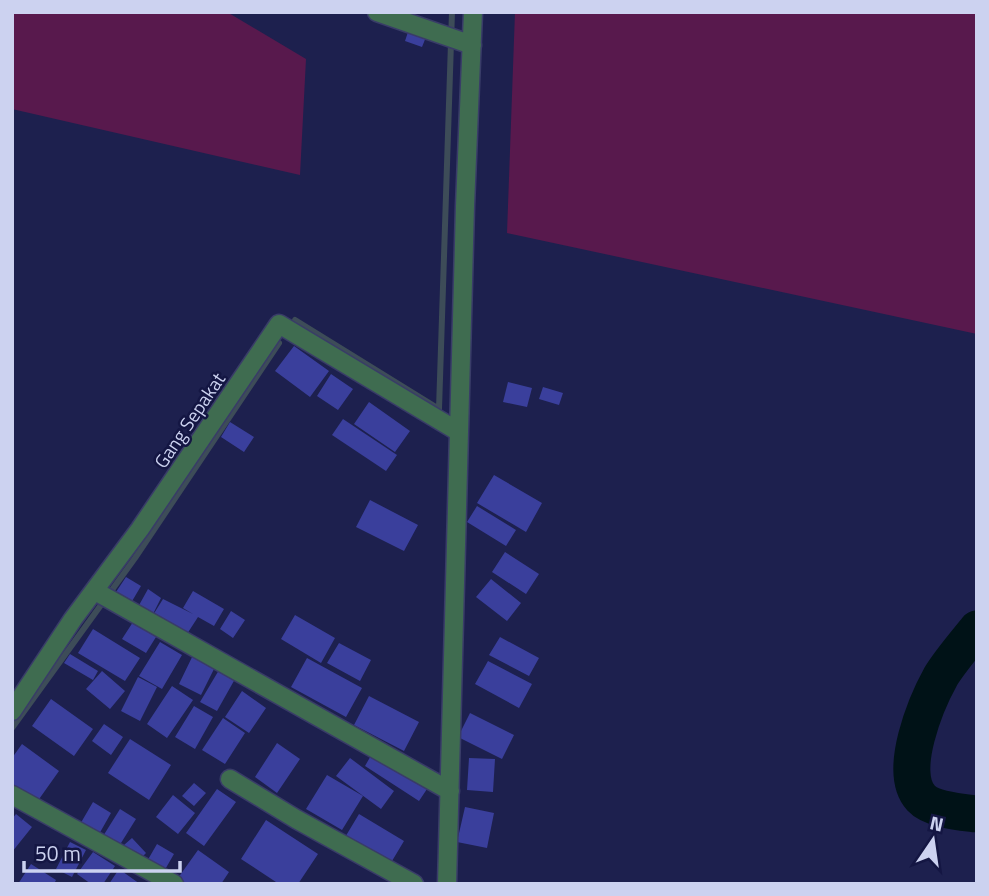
<svg xmlns="http://www.w3.org/2000/svg" width="989" height="896" viewBox="0 0 989 896" font-family="'Titillium Web',sans-serif">
  <style>
    .green { fill: #58194d }
    .lines { fill: none; stroke-linecap: round; stroke-linejoin: round }
    .stream { stroke: #3d4c58; stroke-width: 6 }
    .river { stroke: #001217; stroke-width: 37 }
    .building { fill: #3a3f9c }
    .minor-casing { stroke: #393c68; stroke-width: 21 }
    .minor { stroke: #3f6c50; stroke-width: 18 }
    .labels { text-anchor: middle; dominant-baseline: central; stroke-width: 5; stroke-linejoin: round; paint-order: stroke }
    .street-label { font-size: 19px; fill: #ccd2f0; stroke: #141643 }
  </style>
  <rect width="100%" height="100%" fill="#1d204e"/>
  <!-- green -->
  <path class="green" d="M 12,12 L 227,12 L 306,59 L 300,175 L 12,109 Z
    M 515,12 L 977,12 L 977,334 L 507,233 Z"/>
  <g class="lines">
    <!-- stream -->
    <path class="stream" d="M 295,320 L 439,409 L 452,12
      M 12,728 L 135,558 L 279,343"/>
    <!-- river -->
    <path class="river" d="M 977,629 C 965,644 951,660 941,676 C 926,703 897,772 921,798 C 932,810 961,812 977,814"/>
  </g>
  <!-- building -->
  <path class="building" d="M 410,26 L 428,32 L 422,47 L 405,41 Z
    M 294,346 L 329,371 L 310,397 L 275,371 Z
    M 331,374 L 353,389 L 338,410 L 317,396 Z
    M 508,382 L 532,388 L 527,407 L 503,402 Z
    M 543,387 L 563,393 L 559,405 L 539,399 Z
    M 369,402 L 410,431 L 395,452 L 354,424 Z
    M 343,419 L 397,455 L 386,471 L 332,435 Z
    M 230,422 L 254,437 L 244,452 L 221,437 Z
    M 494,475 L 542,503 L 526,532 L 477,503 Z
    M 370,500 L 418,525 L 404,551 L 356,527 Z
    M 477,506 L 516,530 L 506,546 L 467,522 Z
    M 505,552 L 539,574 L 526,594 L 492,572 Z
    M 126,577 L 141,586 L 128,608 L 112,598 Z
    M 491,579 L 521,603 L 507,621 L 476,597 Z
    M 148,589 L 161,598 L 153,614 L 138,607 Z
    M 193,591 L 224,609 L 214,626 L 198,617 L 187,634 L 153,615 L 163,599 L 193,614 L 183,608 Z
    M 231,611 L 245,620 L 233,638 L 220,629 Z
    M 295,615 L 335,638 L 321,663 L 281,639 Z
    M 133,622 L 156,637 L 146,653 L 122,639 Z
    M 93,629 L 140,658 L 125,681 L 78,653 Z
    M 500,637 L 539,658 L 529,676 L 489,655 Z
    M 160,642 L 182,655 L 162,689 L 139,676 Z
    M 339,643 L 371,660 L 360,681 L 327,663 Z
    M 195,651 L 217,663 L 201,695 L 179,684 Z
    M 70,654 L 98,671 L 93,680 L 64,663 Z
    M 307,658 L 362,688 L 346,717 L 291,687 Z
    M 488,661 L 532,684 L 519,708 L 475,684 Z
    M 219,670 L 235,679 L 217,711 L 200,702 Z
    M 102,671 L 125,691 L 110,709 L 86,689 Z
    M 138,677 L 157,687 L 140,721 L 121,711 Z
    M 172,686 L 193,700 L 167,738 L 147,724 Z
    M 242,691 L 266,708 L 249,733 L 225,717 Z
    M 369,696 L 419,722 L 404,751 L 354,725 Z
    M 51,699 L 93,729 L 74,756 L 32,726 Z
    M 194,706 L 213,717 L 195,749 L 175,737 Z
    M 470,713 L 514,735 L 502,759 L 458,737 Z
    M 223,718 L 245,733 L 225,764 L 202,750 Z
    M 104,724 L 123,737 L 111,755 L 92,741 Z
    M 130,739 L 171,765 L 149,800 L 108,773 Z
    M 277,743 L 300,759 L 277,793 L 255,777 Z
    M 22,744 L 59,771 L 37,802 L 12,784 L 12,758 Z
    M 373,752 L 431,783 L 419,801 L 365,766 Z
    M 350,758 L 394,791 L 381,809 L 336,776 Z
    M 469,758 L 495,759 L 493,792 L 467,790 Z
    M 327,775 L 363,796 L 342,830 L 306,809 Z
    M 194,783 L 206,793 L 194,806 L 182,796 Z
    M 217,789 L 236,802 L 204,846 L 186,833 Z
    M 173,795 L 195,813 L 178,834 L 156,817 Z
    M 93,802 L 111,813 L 98,836 L 79,826 Z
    M 465,807 L 494,813 L 487,848 L 457,842 Z
    M 120,809 L 136,819 L 116,851 L 100,841 Z
    M 16,814 L 32,827 L 12,852 L 12,819 Z
    M 359,814 L 404,841 L 389,866 L 344,839 Z
    M 266,820 L 318,854 L 298,884 L 279,884 L 241,859 Z
    M 132,838 L 146,853 L 139,860 L 124,845 Z
    M 70,842 L 86,850 L 72,877 L 56,869 Z
    M 157,844 L 174,854 L 163,873 L 146,863 Z
    M 198,850 L 229,872 L 221,884 L 186,884 L 178,878 Z
    M 93,852 L 115,866 L 103,884 L 91,884 L 77,874 Z
    M 31,864 L 56,880 L 54,884 L 18,884 Z
    M 119,869 L 140,884 L 109,884 Z"/>
  <g class="lines">
    <defs>
      <path id="minor" d="M 377,12 L 472,45
        M 95,591 L 450,791
        M 12,711 L 73,619 L 140,529 L 279,324 L 459,432
        M 230,779 L 296,819 L 414,884
        M 12,795 L 174,884
        M 447,884 L 465,206 L 473,12"/>
    </defs>
    <!-- minor casing -->
    <use href="#minor" class="minor-casing"/>
    <!-- minor -->
    <use href="#minor" class="minor"/>
  </g>
  <g class="labels">
    <!-- street labels -->
    <g class="street-label">
      <text transform="translate(189 420) rotate(-56)">Gang Sepakat</text>
    </g>
  </g>
  <!-- border -->
  <rect width="989" height="896" fill="none" stroke="#ccd2f0" stroke-width="28"/>
  <!-- north arrow -->
  <g transform="translate(933 840) rotate(13)" stroke="#141643" stroke-width="5" paint-order="stroke">
  <path d="M0-5L12 26L0 18L-12 26Z" fill="#ccd2f0"/>
  <text y="-10" font-size="19" font-weight="bold" text-anchor="middle" fill="#ccd2f0">N</text>
  </g>
  <!-- scale -->
  <path d="M24 861v10h156v-10" fill="none" stroke="#ccd2f0" stroke-width="3.5"/>
  <text x="35" y="861" font-size="21" fill="#ccd2f0" stroke="#141643" stroke-width="5" paint-order="stroke">50 m</text>
</svg>
